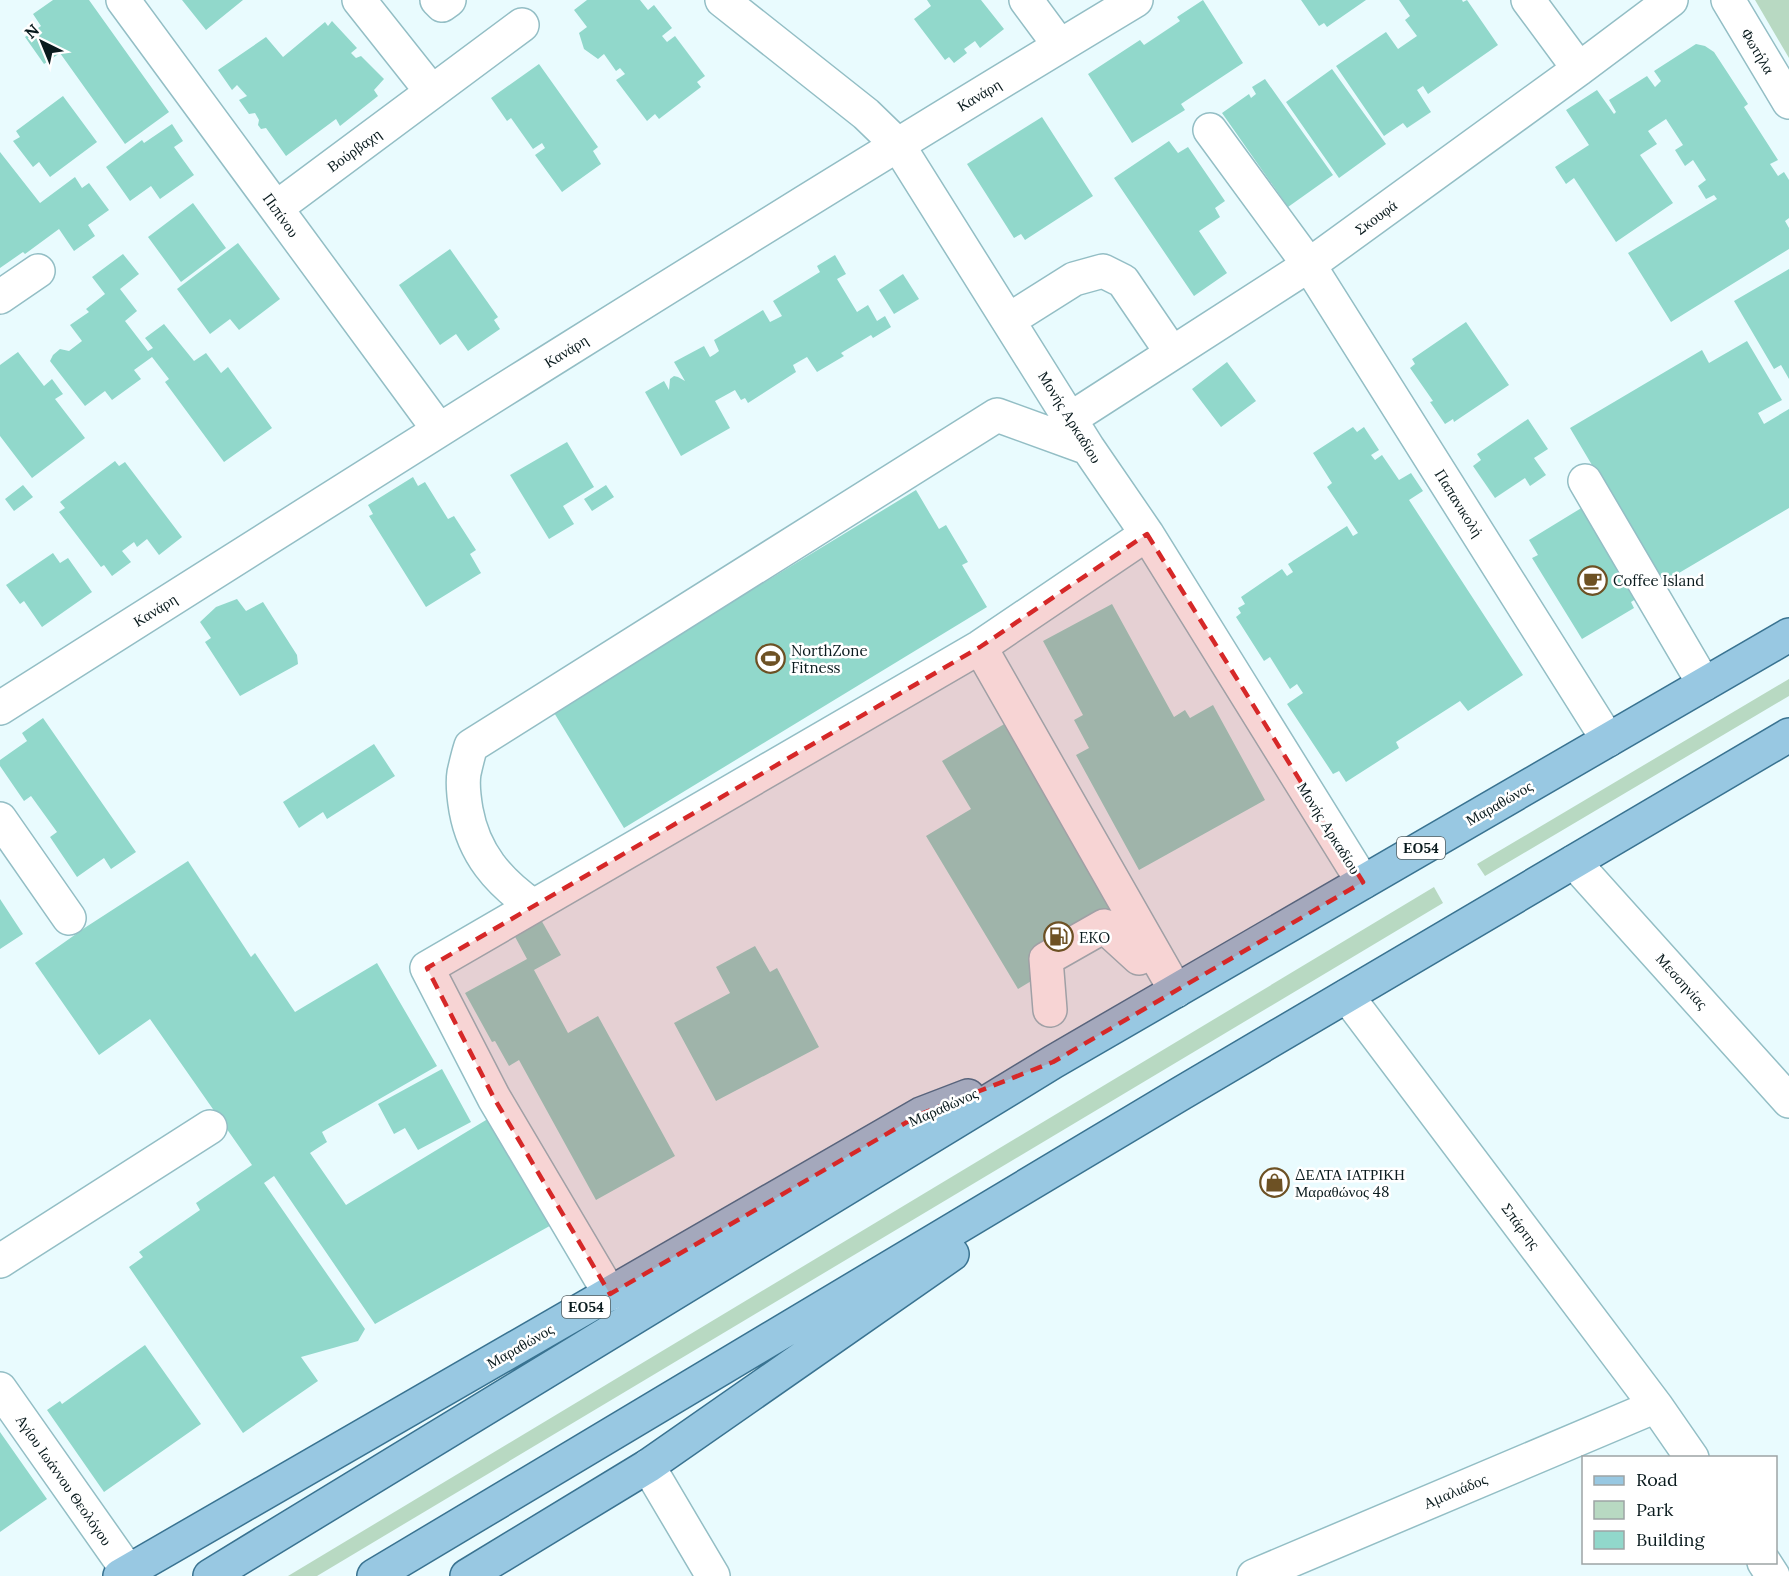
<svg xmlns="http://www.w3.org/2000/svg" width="1789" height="1576" viewBox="0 0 1789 1576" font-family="Lora,serif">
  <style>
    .green { fill: #b8d9c2 }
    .building { fill: #91d8cb }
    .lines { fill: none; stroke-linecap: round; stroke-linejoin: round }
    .minor-casing { stroke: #93bec5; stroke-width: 36 }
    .major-casing { stroke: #397391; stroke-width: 36 }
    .minor { stroke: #fff; stroke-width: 33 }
    .major { stroke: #98c8e2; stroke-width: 33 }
    .marked { fill: #d62828; fill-opacity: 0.2; stroke: #d62828; stroke-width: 4.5; stroke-dasharray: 12 8; stroke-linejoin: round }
    .labels { text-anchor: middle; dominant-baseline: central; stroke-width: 5; stroke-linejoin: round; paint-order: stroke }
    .shield { fill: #fff; stroke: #545f62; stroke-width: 1.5 }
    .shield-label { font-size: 14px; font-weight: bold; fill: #0a1b1e }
    .street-label { font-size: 15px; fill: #0a1b1e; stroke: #fff }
    .poi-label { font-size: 15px; fill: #0a1b1e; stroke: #fff; text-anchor: start }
  </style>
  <rect width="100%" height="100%" fill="#e9fbfe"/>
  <!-- green -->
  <path class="green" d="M 1755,0 L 1789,0 L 1789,58 Z
    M 1789,679 L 1789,696 L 1485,876 L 1477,864 Z
    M 1434,887 L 1443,903 L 317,1576 L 288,1576 Z"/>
  <!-- building -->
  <path class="building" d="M 53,0 L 89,0 L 169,112 L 125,144 L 60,53 L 44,64 L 25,37 L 41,26 L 33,14 Z
    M 182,0 L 243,0 L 206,30 Z
    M 587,0 L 640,0 L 648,10 L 654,5 L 672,28 L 662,36 L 667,42 L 675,36 L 705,76 L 697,82 L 701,87 L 659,119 L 655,114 L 647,121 L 616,80 L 625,74 L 620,68 L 616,71 L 604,54 L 598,59 L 584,49 L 579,33 L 587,27 L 574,10 Z
    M 927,0 L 981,0 L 1004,29 L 980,48 L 975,41 L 964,49 L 967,53 L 954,63 L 949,57 L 945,60 L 914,19 L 931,6 Z
    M 1203,0 L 1243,63 L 1181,104 L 1185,110 L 1132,143 L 1088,74 L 1140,40 L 1144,45 L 1180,21 L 1177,17 Z
    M 1301,0 L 1366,0 L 1327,27 L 1324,23 L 1319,26 Z
    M 1399,0 L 1462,0 L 1463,2 L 1467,0 L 1498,45 L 1428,94 L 1423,86 L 1417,90 L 1431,112 L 1407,128 L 1403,123 L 1384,136 L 1336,66 L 1386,32 L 1398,49 L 1417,36 L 1405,20 L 1410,16 Z
    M 332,21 L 357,48 L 351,53 L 356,58 L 361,56 L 384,79 L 374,90 L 378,96 L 340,126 L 336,119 L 286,156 L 266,128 L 261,129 L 258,125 L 259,120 L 255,113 L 249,114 L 239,100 L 247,96 L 237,85 L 232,90 L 218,70 L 266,37 L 283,57 L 325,22 L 328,26 Z
    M 1696,44 L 1705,46 L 1714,52 L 1748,104 L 1744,107 L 1778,160 L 1770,164 L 1778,176 L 1784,172 L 1789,180 L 1789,218 L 1785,221 L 1789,228 L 1789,249 L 1671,322 L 1628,253 L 1717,199 L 1714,195 L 1706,199 L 1698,186 L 1706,180 L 1693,160 L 1685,166 L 1675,150 L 1683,145 L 1666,119 L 1648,131 L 1657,144 L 1640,155 L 1673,203 L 1616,242 L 1574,178 L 1566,184 L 1555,167 L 1589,145 L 1566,110 L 1597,90 L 1614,114 L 1616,112 L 1609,100 L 1647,76 L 1655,87 L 1661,81 L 1654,71 Z
    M 539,64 L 598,147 L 593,151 L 601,164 L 562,192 L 535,155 L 545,148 L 542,143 L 533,149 L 511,118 L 507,121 L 491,98 Z
    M 1332,69 L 1386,144 L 1339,178 L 1286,102 Z
    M 1265,79 L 1333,175 L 1288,207 L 1222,113 L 1249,94 L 1251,98 L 1256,94 L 1252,87 Z
    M 63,96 L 97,142 L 50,177 L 39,162 L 33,167 L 13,141 L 20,137 L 16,131 Z
    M 1042,117 L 1093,196 L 1025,240 L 1021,234 L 1014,238 L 967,164 Z
    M 172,124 L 183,141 L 174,147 L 194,175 L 160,199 L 151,186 L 130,201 L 106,167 L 142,140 L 144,143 Z
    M 1169,141 L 1178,153 L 1188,147 L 1225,201 L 1215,208 L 1220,217 L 1199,231 L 1227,273 L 1194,296 L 1114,178 Z
    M 0,152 L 40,203 L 75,177 L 82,188 L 89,183 L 109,210 L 88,225 L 95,236 L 74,251 L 59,229 L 25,254 L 23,252 L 0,268 Z
    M 193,203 L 226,248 L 181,282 L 148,237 Z
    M 238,243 L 280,299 L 239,330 L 230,319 L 210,334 L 177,289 Z
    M 450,249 L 498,317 L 494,320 L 500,329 L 468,351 L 456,334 L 440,345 L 399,285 Z
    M 123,254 L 139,274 L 120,289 L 137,311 L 125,321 L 148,351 L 153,348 L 145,338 L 164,324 L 194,361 L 206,353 L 221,373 L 228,367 L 272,428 L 224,462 L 165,382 L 169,379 L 152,357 L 134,370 L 141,379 L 112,400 L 105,391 L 85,406 L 50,361 L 53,355 L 60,349 L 69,351 L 82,341 L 70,325 L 89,312 L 86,309 L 105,294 L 92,277 Z
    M 835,255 L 846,274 L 837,279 L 857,312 L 868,305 L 877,321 L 885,316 L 891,327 L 873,338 L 871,335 L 841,353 L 844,356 L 817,372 L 807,357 L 793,365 L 796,372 L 748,403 L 745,398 L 741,400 L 735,390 L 715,401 L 730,428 L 681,456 L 645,392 L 664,381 L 669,390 L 670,379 L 674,376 L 678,377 L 685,381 L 674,362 L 704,346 L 710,357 L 715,354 L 719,351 L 714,340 L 763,310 L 770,322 L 782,316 L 773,301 L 820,272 L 817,266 Z
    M 1789,269 L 1789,379 L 1781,365 L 1774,369 L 1734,301 Z
    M 903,274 L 919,299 L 894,314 L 879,290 Z
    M 1466,322 L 1509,385 L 1454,422 L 1453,419 L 1445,424 L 1430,402 L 1433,401 L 1410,368 L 1415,364 L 1412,359 Z
    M 1747,341 L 1782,400 L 1758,413 L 1764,424 L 1789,409 L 1789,508 L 1662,583 L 1570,428 L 1702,350 L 1709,363 Z
    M 18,352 L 44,386 L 52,379 L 63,394 L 55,399 L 85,438 L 32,478 L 0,436 L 0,365 Z
    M 1227,362 L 1256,401 L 1221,427 L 1192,389 Z
    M 1528,419 L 1548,449 L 1534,458 L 1546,475 L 1530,486 L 1525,478 L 1495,498 L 1473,466 L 1481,460 L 1477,454 Z
    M 1353,427 L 1357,432 L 1364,427 L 1379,450 L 1371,455 L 1375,460 L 1382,455 L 1399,480 L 1411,473 L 1423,491 L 1409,500 L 1523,675 L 1468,711 L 1460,701 L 1396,742 L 1399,748 L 1346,782 L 1339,771 L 1333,774 L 1287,704 L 1303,693 L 1297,684 L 1290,689 L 1270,657 L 1264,661 L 1236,617 L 1241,613 L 1238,608 L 1245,604 L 1241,597 L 1282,569 L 1287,576 L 1293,572 L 1288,564 L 1347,526 L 1353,536 L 1358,533 L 1327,487 L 1332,483 L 1313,453 Z
    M 567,442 L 594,487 L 563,506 L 574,524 L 549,539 L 510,475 Z
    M 115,461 L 119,466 L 125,462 L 182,537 L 159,555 L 147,539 L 137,547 L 134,542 L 122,551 L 131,562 L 112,576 L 104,565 L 101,567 L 59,512 L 65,508 L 60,502 Z
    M 413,477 L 418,486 L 425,482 L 448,519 L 454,516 L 476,550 L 470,554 L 481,573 L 426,607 L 369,516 L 373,514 L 368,505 Z
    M 23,485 L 33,497 L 14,511 L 5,499 Z
    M 606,485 L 614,497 L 592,511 L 584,499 Z
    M 916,490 L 939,529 L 946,525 L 968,562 L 962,565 L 987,607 L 624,828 L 553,711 Z
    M 1583,507 L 1639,597 L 1631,602 L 1634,608 L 1582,639 L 1532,558 L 1538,555 L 1529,540 Z
    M 53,553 L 60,563 L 68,558 L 92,592 L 42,627 L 24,601 L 20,604 L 6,585 Z
    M 237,599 L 246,611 L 263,602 L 297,655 L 298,664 L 240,696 L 205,642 L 211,638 L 200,622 L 216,607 Z
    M 1112,604 L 1174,717 L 1185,710 L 1190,718 L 1213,705 L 1265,800 L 1139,870 L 1076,755 L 1089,748 L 1074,720 L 1083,715 L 1043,641 Z
    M 43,718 L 136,852 L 111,869 L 104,858 L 77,877 L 50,837 L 57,832 L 31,796 L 24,801 L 0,766 L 0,760 L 27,741 L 22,733 Z
    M 1006,723 L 1126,924 L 1018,989 L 926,836 L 971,809 L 942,761 Z
    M 374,744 L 395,776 L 327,819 L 323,812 L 299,828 L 283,802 Z
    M 188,861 L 251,957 L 255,953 L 295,1012 L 377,963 L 437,1066 L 322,1132 L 327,1142 L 310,1153 L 346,1205 L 491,1117 L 555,1223 L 375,1324 L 274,1176 L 264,1183 L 365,1329 L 358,1341 L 301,1357 L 318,1381 L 243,1433 L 129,1267 L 143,1257 L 139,1252 L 200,1210 L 196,1203 L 252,1165 L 150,1019 L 99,1055 L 35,963 L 86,927 Z
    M 0,899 L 23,934 L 0,949 Z
    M 540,918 L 561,955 L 534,970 L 568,1033 L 598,1016 L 675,1156 L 596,1200 L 519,1060 L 509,1066 L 495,1041 L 492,1042 L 465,993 L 527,959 L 513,933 Z
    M 755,946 L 770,972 L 777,968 L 819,1047 L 716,1101 L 674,1023 L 730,993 L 716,967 Z
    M 442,1069 L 471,1122 L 418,1150 L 405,1128 L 394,1134 L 378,1104 Z
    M 145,1345 L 201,1424 L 104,1492 L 47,1410 L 60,1401 L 62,1404 Z
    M 0,1432 L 47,1499 L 0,1532 Z"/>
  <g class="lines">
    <defs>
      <path id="minor" d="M 123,0 L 439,430
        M 359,0 L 432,92
        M 437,0 L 442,5 L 449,0
        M 722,0 L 866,114 L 898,145 L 1088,448 L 1147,534 L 1363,882
        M 1026,0 L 1060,46
        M 1528,0 L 1579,69
        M 1728,0 L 1789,102
        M 1210,130 L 1309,265 L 1608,740
        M 276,208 L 522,25
        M 0,297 L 38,271
        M 1009,320 L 1074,279 L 1103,271 L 1123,281 L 1172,353
        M 1070,419 L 1309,265 L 1579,69 L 1671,0
        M 1585,481 L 1704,684
        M 980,647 L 1176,991
        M 0,708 C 377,469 754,230 1136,0
        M 0,819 L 69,918
        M 1574,862 L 1789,1101
        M 533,906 C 498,881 474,854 466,810 C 464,798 462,785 464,773 C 466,764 468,755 471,746 L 997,415 L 1088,448
        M 1347,996 L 1656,1406 L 1692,1458
        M 1050,1010 L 1046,959 L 1104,926 L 1139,958
        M 0,1261 L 210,1127
        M 610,1294 L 494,1098 L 427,968 L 980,647 L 1147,534
        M 0,1389 L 128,1571
        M 648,1466 L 713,1576
        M 1764,1562 L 1773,1576
        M 1254,1576 L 1656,1406"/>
      <path id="major" d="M 120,1576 L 921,1114 L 968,1096
        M 210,1576 L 1053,1062 L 1789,635
        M 374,1576 L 1180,1094 L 1789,735
        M 467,1576 L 648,1466 L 952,1254"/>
    </defs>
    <!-- minor casing -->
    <use href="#minor" class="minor-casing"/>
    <!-- major casing -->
    <use href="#major" class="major-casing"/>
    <!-- minor -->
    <use href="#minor" class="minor"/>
    <!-- major -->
    <use href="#major" class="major"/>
  </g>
  <!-- marked area -->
  <path class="marked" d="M 1147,534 L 1363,882 L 1053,1062 L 921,1114 L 610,1294 L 494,1098 L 427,968 L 980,647 Z"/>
  <!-- icons -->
  <defs>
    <symbol id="cafe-ring" viewBox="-11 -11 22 22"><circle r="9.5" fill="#fff" stroke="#6d5124" stroke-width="1.5"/><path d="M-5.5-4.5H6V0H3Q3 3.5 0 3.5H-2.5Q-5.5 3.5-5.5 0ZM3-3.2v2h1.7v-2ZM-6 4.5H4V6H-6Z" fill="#6d5124"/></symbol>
    <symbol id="stadium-ring" viewBox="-11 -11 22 22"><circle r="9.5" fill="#fff" stroke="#6d5124" stroke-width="1.5"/><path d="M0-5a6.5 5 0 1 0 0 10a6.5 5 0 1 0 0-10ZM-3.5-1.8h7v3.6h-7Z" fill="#6d5124"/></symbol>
    <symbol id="fuel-ring" viewBox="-11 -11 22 22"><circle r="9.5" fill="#fff" stroke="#6d5124" stroke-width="1.5"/><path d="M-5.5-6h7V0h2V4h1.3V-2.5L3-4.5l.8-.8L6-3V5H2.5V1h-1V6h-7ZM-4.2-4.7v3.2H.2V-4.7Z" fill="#6d5124"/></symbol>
    <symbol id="shop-ring" viewBox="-11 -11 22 22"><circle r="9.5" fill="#fff" stroke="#6d5124" stroke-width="1.5"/><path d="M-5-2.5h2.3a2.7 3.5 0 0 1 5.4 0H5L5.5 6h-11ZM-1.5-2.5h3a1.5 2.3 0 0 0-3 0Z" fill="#6d5124"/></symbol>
  </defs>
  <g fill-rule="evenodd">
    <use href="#cafe-ring" x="1576" y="564" width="33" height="33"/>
    <use href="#stadium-ring" x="754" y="642" width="33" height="33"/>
    <use href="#fuel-ring" x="1042" y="920" width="33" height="33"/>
    <use href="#shop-ring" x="1258" y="1166" width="33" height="33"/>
  </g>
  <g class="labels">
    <!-- shield labels -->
    <g class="shield">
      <rect x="1397" y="837" width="48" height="22" rx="4.5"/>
      <rect x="562" y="1296" width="48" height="22" rx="4.5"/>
    </g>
    <g class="shield-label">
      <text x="1421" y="848">ΕΟ54</text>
      <text x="586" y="1307">ΕΟ54</text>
    </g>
    <!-- street labels -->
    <g class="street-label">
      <text transform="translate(1758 51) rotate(59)">Φωτήλα</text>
      <text transform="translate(979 95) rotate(-31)">Κανάρη</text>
      <text transform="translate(354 150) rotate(-36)">Βούρβαχη</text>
      <text transform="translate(281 215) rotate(54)">Πιπίνου</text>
      <text transform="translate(1376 217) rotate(-36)">Σκουφά</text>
      <text transform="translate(566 351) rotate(-32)">Κανάρη</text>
      <text transform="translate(1070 417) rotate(58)">Μονής Αρκαδίου</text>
      <text transform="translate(1459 503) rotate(58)">Παπανικολή</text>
      <text transform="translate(155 610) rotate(-32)">Κανάρη</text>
      <text transform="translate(1499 803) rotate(-30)">Μαραθώνος</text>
      <text transform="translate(1329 828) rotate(58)">Μονής Αρκαδίου</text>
      <text transform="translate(1682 981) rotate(48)">Μεσσηνίας</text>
      <text transform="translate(943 1107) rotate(-24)">Μαραθώνος</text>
      <text transform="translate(1521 1226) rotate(53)">Σπάρτης</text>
      <text transform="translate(520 1346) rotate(-30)">Μαραθώνος</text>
      <text transform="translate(64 1480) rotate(55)">Αγίου Ιωάννου Θεολόγου</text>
      <text transform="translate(1455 1491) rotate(-23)">Αμαλιάδος</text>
    </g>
    <!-- poi labels -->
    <g class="poi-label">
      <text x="1613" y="580">Coffee Island</text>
      <text x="791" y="650">NorthZone<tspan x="791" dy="17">Fitness</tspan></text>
      <text x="1079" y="937">EKO</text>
      <text x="1295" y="1174">ΔΕΛΤΑ ΙΑΤΡΙΚΗ<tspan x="1295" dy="17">Μαραθώνος 48</tspan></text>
    </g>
  </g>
  <!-- legend -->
  <rect x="1582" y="1456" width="195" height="108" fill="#ffffff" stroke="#9da4a5" stroke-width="1.5"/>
  <rect x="1594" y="1476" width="30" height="9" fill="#98c8e2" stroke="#9da4a5" stroke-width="1.5"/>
  <text x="1636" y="1486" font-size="18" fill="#0a1b1e">Road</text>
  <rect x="1594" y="1501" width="30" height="18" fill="#b8d9c2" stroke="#9da4a5" stroke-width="1.5"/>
  <text x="1636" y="1516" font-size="18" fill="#0a1b1e">Park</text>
  <rect x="1594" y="1531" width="30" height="18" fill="#91d8cb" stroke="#9da4a5" stroke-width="1.5"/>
  <text x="1636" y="1546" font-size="18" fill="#0a1b1e">Building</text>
  <!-- north arrow -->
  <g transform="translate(42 42) rotate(317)" stroke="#ffffff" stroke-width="4.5" paint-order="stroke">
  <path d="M0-4.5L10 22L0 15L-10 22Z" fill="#0a1b1e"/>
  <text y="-9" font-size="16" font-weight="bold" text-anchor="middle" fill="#0a1b1e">N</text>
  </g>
</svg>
